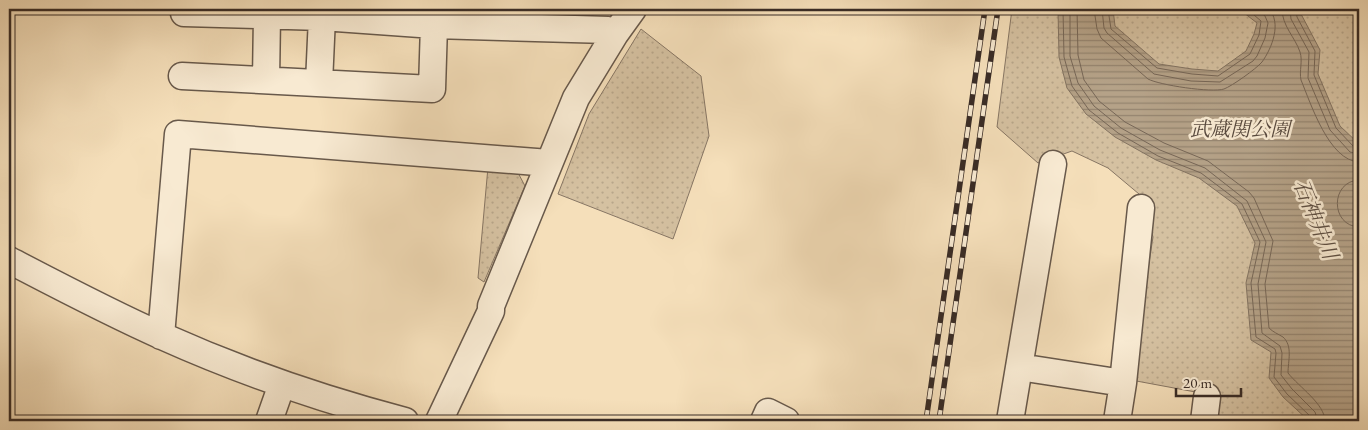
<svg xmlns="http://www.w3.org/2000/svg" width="1368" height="430" viewBox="0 0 1368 430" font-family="'EB Garamond','Noto Serif JP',serif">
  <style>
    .park { fill: url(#park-dots); stroke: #877664 }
    .water { fill: url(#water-rules); stroke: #837361 }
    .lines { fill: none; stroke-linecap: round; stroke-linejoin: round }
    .shore { stroke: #776757; stroke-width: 1 }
    .minor-casing { stroke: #68594b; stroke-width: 29 }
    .minor { stroke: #f8ead2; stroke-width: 26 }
    .rail-casing { stroke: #392c26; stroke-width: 5.5 }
    .rail { stroke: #f8ead2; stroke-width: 4; stroke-dasharray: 11; stroke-linecap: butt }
    .labels { text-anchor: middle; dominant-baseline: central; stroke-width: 5; stroke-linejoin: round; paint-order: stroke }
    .park-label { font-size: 20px; font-style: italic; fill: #584a3f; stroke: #f8ead2 }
    .water-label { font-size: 21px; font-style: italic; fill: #5e4f43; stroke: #f8ead2 }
  </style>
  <defs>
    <pattern id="park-dots" width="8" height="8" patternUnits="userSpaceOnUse" patternTransform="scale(1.25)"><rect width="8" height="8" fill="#d5c1a1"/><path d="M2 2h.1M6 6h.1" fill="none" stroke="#b8a68a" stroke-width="1.8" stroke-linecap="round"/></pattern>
    <pattern id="water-rules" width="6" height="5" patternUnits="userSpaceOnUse" patternTransform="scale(1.25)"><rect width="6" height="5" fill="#b5a288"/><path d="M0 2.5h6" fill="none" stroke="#94846f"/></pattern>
  </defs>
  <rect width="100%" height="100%" fill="#f5dfba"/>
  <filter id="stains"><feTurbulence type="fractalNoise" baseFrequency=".004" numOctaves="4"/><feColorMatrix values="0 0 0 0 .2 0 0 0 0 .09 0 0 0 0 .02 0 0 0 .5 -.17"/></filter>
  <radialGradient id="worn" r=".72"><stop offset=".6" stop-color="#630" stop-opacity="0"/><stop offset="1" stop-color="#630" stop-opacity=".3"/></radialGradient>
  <!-- park -->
  <path class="park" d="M 1012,9 L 1359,9 L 1359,421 L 1215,421 L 1217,396 L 1131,380 L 1153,237 L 1147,215 L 1139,194 L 1108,168 L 1072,151 L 1038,163 L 997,127 Z
    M 641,29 L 701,76 L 709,136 L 673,239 L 558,194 L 589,114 Z
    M 488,167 L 516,169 L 525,186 L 484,282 L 478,278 Z"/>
  <!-- water -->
  <path class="water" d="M 1058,9 L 1113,9 L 1115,26 L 1159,64 L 1192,69 L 1218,71 L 1246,51 L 1254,34 L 1257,23 L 1239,9 L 1301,9 L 1301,14 L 1320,50 L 1318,74 L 1340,126 L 1358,143 L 1359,149 L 1359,192 L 1355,205 L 1359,212 L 1359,421 L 1309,421 L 1283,397 L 1269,378 L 1271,352 L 1251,340 L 1246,283 L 1255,243 L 1237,206 L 1199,178 L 1156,160 L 1115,137 L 1086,114 L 1067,88 L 1059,57 Z"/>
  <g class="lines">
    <!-- shore -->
    <path class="shore" d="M 1063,9 L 1064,57 L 1072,86 L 1089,110 L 1118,133 L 1158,156 L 1201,173 L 1242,204 L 1260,242 L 1251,283 L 1256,337 L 1275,349 L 1276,353 L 1274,377 L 1287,394 L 1310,416 L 1312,421
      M 1070,9 L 1070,56 L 1078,83 L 1094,106 L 1121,128 L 1160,150 L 1205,168 L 1247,201 L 1266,242 L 1258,284 L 1262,333 L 1280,346 L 1282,353 L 1281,375 L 1292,389 L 1315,412 L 1318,421
      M 1077,9 L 1078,55 L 1084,80 L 1099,101 L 1125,122 L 1164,143 L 1208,161 L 1249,192 L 1254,198 L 1273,241 L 1265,284 L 1269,328 C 1273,332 1278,334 1283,337 C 1293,346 1288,361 1288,373 C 1299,387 1325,404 1325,421
      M 1094,9 L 1097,29 L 1101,38 L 1148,79 C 1159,85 1212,93 1224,89 C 1232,86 1256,69 1262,62 C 1272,48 1282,23 1269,9
      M 1102,9 L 1104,28 L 1107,33 L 1154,74 L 1191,81 L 1220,82 L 1253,61 L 1257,56 L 1265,38 L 1268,23 L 1265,16 L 1257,9
      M 1108,9 L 1111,29 L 1157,68 L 1192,74 L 1218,76 L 1250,54 L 1259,35 L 1261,21 L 1247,9
      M 1282,9 C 1282,26 1295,37 1300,52 C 1303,61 1299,71 1301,80 C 1311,104 1329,161 1359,162
      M 1290,9 L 1291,19 L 1309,52 L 1308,78 L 1330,130 L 1350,152 L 1359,154
      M 1296,9 L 1297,17 L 1315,51 L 1314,75 L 1336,128 L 1354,147 L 1359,148
      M 1359,180 C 1330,181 1330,226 1359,227"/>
    <defs>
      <path id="minor" d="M 184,13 L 322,17 L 434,25 L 608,30 L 615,34
        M 182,76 L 432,89 L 434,25
        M 266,80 L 267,16
        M 319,83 L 322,17
        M 9,260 C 59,286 110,313 162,336 C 240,371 321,399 405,421
        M 161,336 L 178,134 L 549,163
        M 1019,367 L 1123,383
        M 269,421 L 282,384
        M 439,421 L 491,311 L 491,306 L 576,98 L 615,34 L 633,9
        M 764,421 L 768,412 L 786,421
        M 1010,421 L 1053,164
        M 1117,421 L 1123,383 L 1141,208
        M 1204,421 L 1207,397"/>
    </defs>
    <!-- minor casing -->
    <use href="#minor" class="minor-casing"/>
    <!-- minor -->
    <use href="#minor" class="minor"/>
    <defs>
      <path id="rail" d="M 926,421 L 985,9
        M 939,421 L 998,9"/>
    </defs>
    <!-- rail casing -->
    <use href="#rail" class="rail-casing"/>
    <!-- rail -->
    <use href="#rail" class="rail"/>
  </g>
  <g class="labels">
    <!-- park labels -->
    <g class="park-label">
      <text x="1240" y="129">武蔵関公園</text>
    </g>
    <!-- water labels -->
    <g class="water-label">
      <text transform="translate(1316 219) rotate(68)">石神井川</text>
    </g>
  </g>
  <!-- margin -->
  <rect width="1368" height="430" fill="none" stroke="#f5dfba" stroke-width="30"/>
  <rect x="10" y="10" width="1348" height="410" fill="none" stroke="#392c26" stroke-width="2.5"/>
  <rect x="15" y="15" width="1338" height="400" fill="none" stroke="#392c26"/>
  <!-- scale -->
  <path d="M1176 388v8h65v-8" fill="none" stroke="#392c26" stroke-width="2.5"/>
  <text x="1183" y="388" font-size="15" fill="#392c26" stroke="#f8ead2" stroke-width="4" paint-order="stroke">20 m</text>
  <rect width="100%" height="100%" filter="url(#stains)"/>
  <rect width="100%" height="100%" fill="url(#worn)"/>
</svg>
